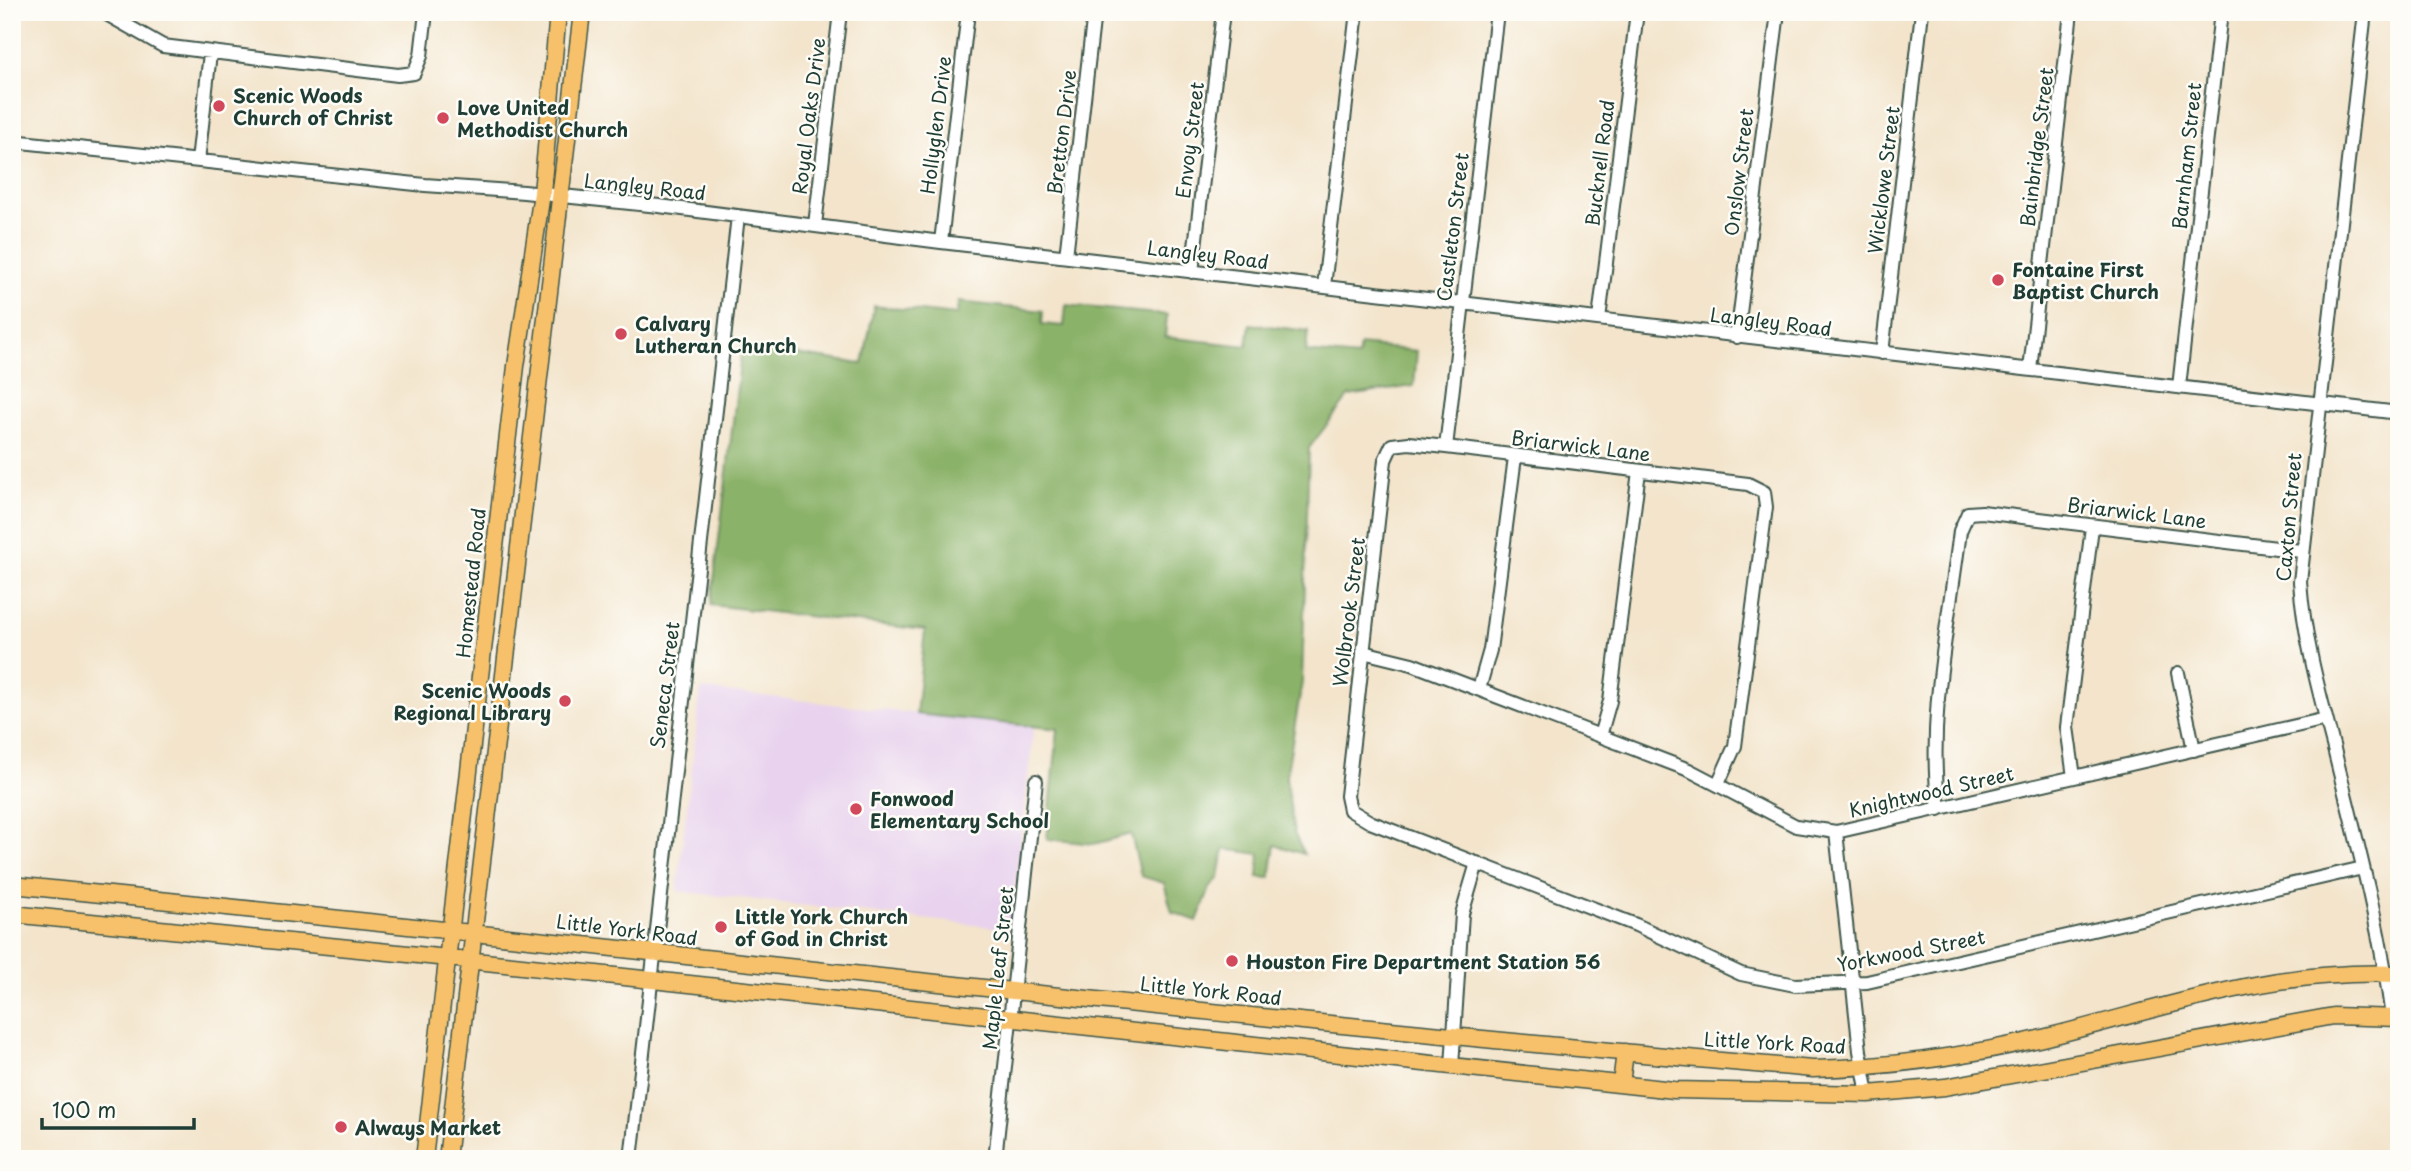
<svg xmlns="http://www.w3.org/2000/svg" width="2411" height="1171" viewBox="0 0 2411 1171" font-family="'Playpen Sans',sans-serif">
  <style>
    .built { fill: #e8d2ee }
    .forest { fill: #8bb269; stroke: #55784e; stroke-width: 2 }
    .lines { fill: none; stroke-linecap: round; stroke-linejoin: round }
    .minor-casing { stroke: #3f564b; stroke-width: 16 }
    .major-casing { stroke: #3f564b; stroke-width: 19 }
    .minor { stroke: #fff; stroke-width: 12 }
    .major { stroke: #f6c16b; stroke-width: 16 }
    .poi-dot { fill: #d1495b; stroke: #fdfcf7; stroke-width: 2.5 }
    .labels { text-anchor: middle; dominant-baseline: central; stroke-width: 5; stroke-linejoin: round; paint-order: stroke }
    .poi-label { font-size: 19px; font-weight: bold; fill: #1f3d34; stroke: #fdfcf7; text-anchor: start }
    .street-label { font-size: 19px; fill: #1f3d34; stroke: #fdfcf7 }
  </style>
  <rect width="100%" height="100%" fill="#fdfcf7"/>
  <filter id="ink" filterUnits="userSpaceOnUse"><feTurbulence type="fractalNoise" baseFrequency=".0143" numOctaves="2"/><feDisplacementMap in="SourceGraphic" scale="14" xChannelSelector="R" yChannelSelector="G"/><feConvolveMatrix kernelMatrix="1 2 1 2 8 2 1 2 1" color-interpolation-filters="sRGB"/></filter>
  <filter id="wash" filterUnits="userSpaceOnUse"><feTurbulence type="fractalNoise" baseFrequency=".00686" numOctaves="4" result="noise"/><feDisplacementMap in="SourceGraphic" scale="28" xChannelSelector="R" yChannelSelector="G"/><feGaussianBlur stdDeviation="1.57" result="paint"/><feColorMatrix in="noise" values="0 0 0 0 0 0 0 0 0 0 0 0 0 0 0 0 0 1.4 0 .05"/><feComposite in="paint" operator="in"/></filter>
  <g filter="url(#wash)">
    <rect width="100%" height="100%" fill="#f3e4cb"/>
    <!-- built -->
    <path class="built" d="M 701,689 L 1034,727 L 1010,929 L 677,891 Z"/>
    <!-- forest -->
    <path class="forest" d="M 958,302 L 1043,311 L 1042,324 L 1064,326 L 1066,305 L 1167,315 L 1165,337 L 1247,346 L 1250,324 L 1308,331 L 1306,352 L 1358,357 L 1360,345 L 1417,351 L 1414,386 L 1349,396 L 1309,448 L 1302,682 L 1286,778 L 1294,833 L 1304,854 L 1275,845 L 1270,878 L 1258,877 L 1260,854 L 1224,849 L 1219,877 L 1210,888 L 1197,921 L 1172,912 L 1164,883 L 1141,876 L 1131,834 L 1094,844 L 1047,839 L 1058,729 L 916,714 L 925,630 L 711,605 L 742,346 L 863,364 L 874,306 L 957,315 Z"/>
  </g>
  <g filter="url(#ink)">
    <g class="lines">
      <defs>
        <path id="minor" d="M 103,12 L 163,46 L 398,75 L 414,73 L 421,56 L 426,12
          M 2365,12 L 2300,582 C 2304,637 2319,692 2333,745 C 2355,835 2380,925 2392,1017
          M 12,141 L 425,185 L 524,192 L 659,206 L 941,242 L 2399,413
          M 198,161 L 210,53
          M 815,225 L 840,12
          M 941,242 L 968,12
          M 1066,256 L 1094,12
          M 1192,272 L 1223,12
          M 1324,286 L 1357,12
          M 1599,319 L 1637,12
          M 1737,337 L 1778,12
          M 1882,353 L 1922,12
          M 2030,369 L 2071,12
          M 2179,387 L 2221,12
          M 1446,447 L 1497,12
          M 1363,652 L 1412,664 L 1689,770 L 1796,826 L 1836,832 L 2326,719
          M 2178,673 L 2194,750
          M 1479,689 L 1490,650 L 1515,457
          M 1600,736 L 1610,701 L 1639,471
          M 2074,777 L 2067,727 L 2092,527
          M 1718,784 L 1735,746 L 1766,507 L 1764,492 L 1748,484 L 1446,447 L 1409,443 L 1392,445 L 1385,460 L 1347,796 L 1350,810 L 1370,822 L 1636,925 L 1741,974 L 1795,985 L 1867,982 L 2363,868
          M 1939,809 C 1927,718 1949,622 1960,531 L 1968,513 L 1982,512 L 2301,551
          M 1836,832 L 1860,1051 L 1868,1094
          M 1452,1066 L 1462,914 L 1477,863
          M 631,1159 L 738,216
          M 995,1159 L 1036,781"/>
        <path id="major" d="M 12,885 C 613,945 1212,1018 1813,1069 C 1896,1067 1974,1055 2055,1035 C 2175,1005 2271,969 2399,974
          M 12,914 L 448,958 L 1674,1090 L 1868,1094 L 1945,1087 L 2333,1016 L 2399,1018
          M 1621,1084 L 1625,1052
          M 424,1159 L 516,366 L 542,193 L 558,12
          M 447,1159 L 582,12"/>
      </defs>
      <!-- minor casing -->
      <use href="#minor" class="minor-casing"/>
      <!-- major casing -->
      <use href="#major" class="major-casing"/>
      <!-- minor -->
      <use href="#minor" class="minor"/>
      <!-- major -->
      <use href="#major" class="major"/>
    </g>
  </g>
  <!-- markers -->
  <g class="poi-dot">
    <circle cx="219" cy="106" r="7"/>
    <circle cx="443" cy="118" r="7"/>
    <circle cx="1998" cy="280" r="7"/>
    <circle cx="621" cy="334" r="7"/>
    <circle cx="565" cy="701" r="7"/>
    <circle cx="856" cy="809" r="7"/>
    <circle cx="721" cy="927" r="7"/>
    <circle cx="1232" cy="961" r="7"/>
    <circle cx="341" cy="1127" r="7"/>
  </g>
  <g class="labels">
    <!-- poi labels -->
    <g class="poi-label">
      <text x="233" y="95">Scenic Woods<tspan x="233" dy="22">Church of Christ</tspan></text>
      <text x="457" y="107">Love United<tspan x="457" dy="22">Methodist Church</tspan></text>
      <text x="2012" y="269">Fontaine First<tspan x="2012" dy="22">Baptist Church</tspan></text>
      <text x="635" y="323">Calvary<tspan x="635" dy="22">Lutheran Church</tspan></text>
      <text x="551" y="690" text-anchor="end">Scenic Woods<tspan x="551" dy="22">Regional Library</tspan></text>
      <text x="870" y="798">Fonwood<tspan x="870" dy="22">Elementary School</tspan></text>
      <text x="735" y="916">Little York Church<tspan x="735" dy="22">of God in Christ</tspan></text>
      <text x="1246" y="961">Houston Fire Department Station 56</text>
      <text x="355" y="1127">Always Market</text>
    </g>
    <!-- street labels -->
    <g class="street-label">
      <text transform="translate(808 116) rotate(-83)">Royal Oaks Drive</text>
      <text transform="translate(935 125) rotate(-83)">Hollyglen Drive</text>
      <text transform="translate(1061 132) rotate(-83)">Bretton Drive</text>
      <text transform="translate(1189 140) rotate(-83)">Envoy Street</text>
      <text transform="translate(2036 147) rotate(-83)">Bainbridge Street</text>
      <text transform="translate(2186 156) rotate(-84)">Barnham Street</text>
      <text transform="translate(1599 163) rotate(-83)">Bucknell Road</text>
      <text transform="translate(1738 172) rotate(-83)">Onslow Street</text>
      <text transform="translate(1883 180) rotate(-83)">Wicklowe Street</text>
      <text transform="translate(645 186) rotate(6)">Langley Road</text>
      <text transform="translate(1452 227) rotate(-83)">Castleton Street</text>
      <text transform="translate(1208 254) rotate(7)">Langley Road</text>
      <text transform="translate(1771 321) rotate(7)">Langley Road</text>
      <text transform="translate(1581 445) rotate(7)">Briarwick Lane</text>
      <text transform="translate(2137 512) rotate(7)">Briarwick Lane</text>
      <text transform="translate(2288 517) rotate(-85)">Caxton Street</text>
      <text transform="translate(470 583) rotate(-84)">Homestead Road</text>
      <text transform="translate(1348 612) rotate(-83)">Wolbrook Street</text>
      <text transform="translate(664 685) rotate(-83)">Seneca Street</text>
      <text transform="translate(1931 791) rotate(-13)">Knightwood Street</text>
      <text transform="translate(627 929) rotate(7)">Little York Road</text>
      <text transform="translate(1911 950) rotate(-11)">Yorkwood Street</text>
      <text transform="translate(997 968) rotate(-84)">Maple Leaf Street</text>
      <text transform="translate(1211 990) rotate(6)">Little York Road</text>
      <text transform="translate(1775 1042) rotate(3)">Little York Road</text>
    </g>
  </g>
  <!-- margin -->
  <rect width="2411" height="1171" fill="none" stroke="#fdfcf7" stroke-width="42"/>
  <!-- scale -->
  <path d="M42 1118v10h152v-10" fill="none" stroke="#1f3d34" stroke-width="3.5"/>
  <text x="52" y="1118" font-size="21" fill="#1f3d34" stroke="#fdfcf7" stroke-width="5" paint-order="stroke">100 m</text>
</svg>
